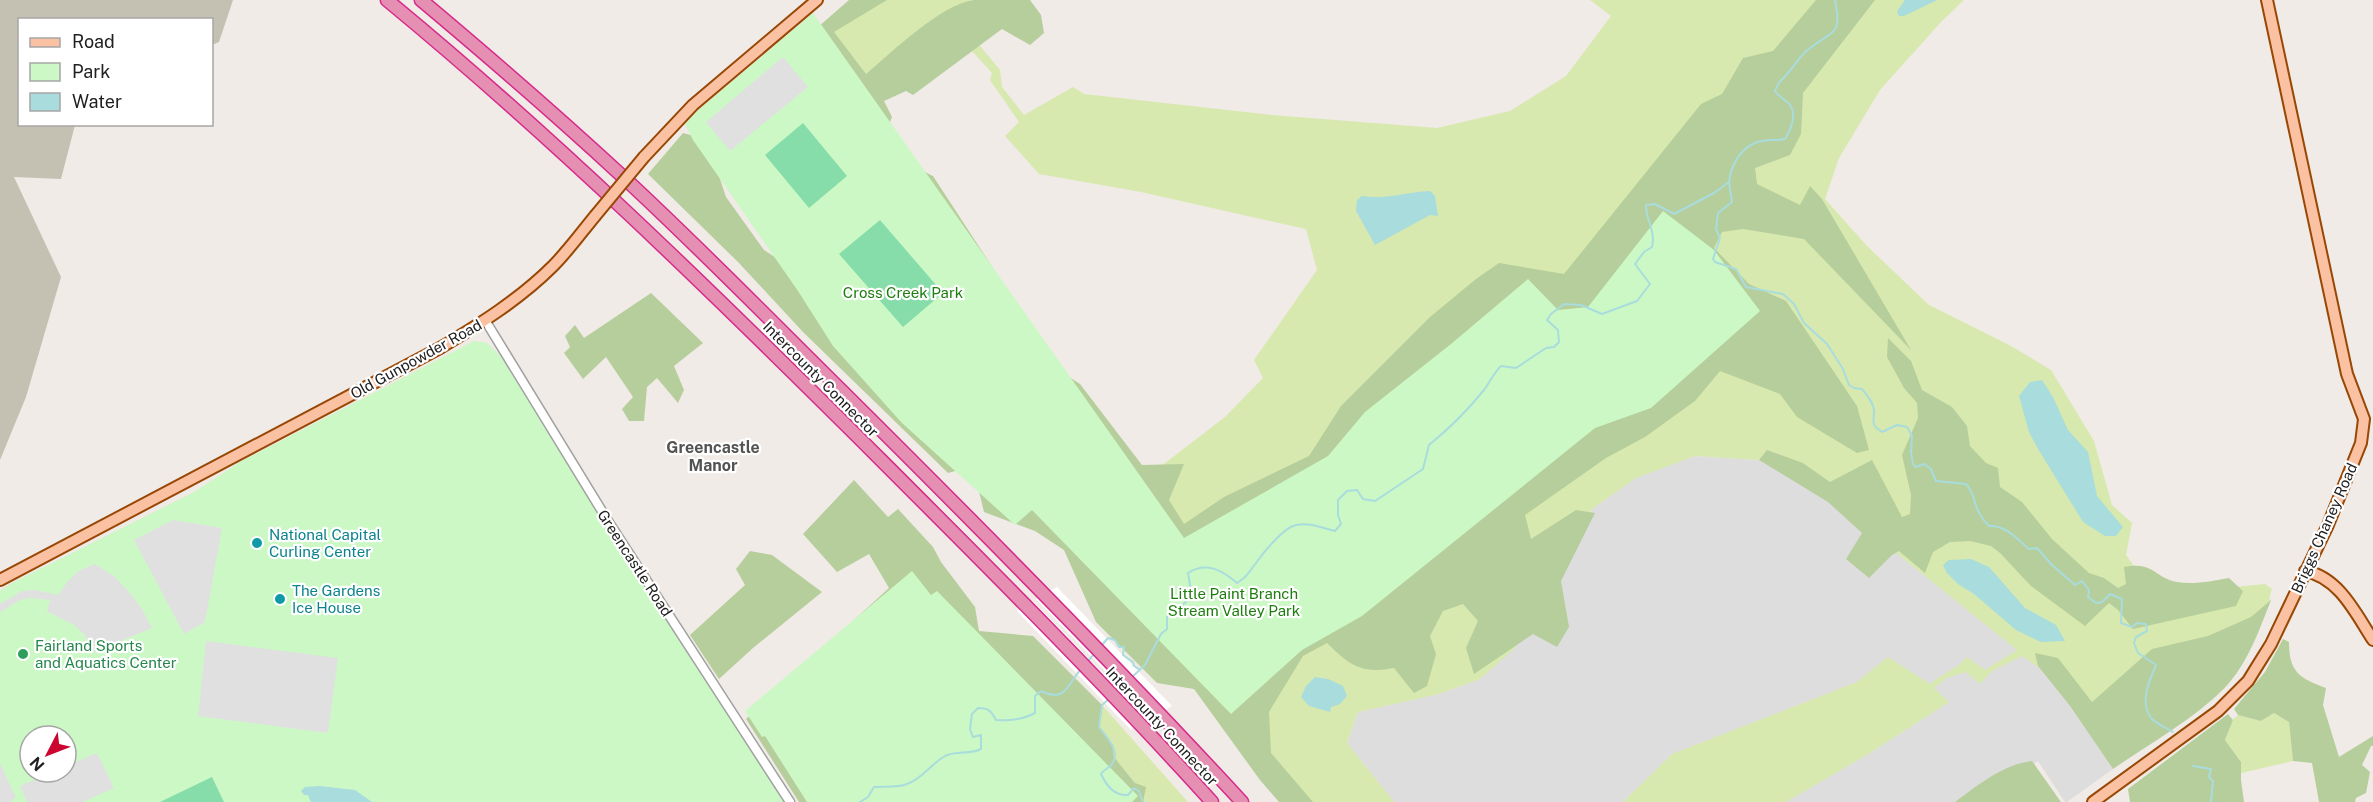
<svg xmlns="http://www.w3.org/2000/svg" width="2373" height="802" viewBox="0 0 2373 802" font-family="'Public Sans',sans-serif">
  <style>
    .residential { fill: #dedddd }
    .construction { fill: #c5c1b2 }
    .grass { fill: #d7e9ae }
    .forest { fill: #b6ce9c }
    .park { fill: #ccf8c5; fill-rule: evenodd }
    .pitch { fill: #86dda9 }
    .parking { fill: #e0e0e0 }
    .water { fill: #a8dcdd }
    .pier { fill: #fff }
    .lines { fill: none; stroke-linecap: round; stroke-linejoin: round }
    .stream { stroke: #a8dcdd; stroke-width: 2 }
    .minor-casing { stroke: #a1a1a1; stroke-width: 11 }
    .major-casing { stroke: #984704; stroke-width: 14 }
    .highway-casing { stroke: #d72a8b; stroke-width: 15 }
    .minor { stroke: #fff; stroke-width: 8 }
    .major { stroke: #fac1a2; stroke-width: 10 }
    .highway { stroke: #e590b2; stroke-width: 12 }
    .major-bridge-casing { stroke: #984704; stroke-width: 14; stroke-linecap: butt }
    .major-bridge { stroke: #fac1a2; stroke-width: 10 }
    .culture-dot { fill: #0f9aa8; stroke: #fff; stroke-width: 2 }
    .leisure-dot { fill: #2e9e5b; stroke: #fff; stroke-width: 2 }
    .labels { text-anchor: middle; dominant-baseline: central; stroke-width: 4.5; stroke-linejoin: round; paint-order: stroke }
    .park-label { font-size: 15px; fill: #1d7d0e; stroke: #fff }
    .street-label { font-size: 15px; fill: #202020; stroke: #fff }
    .culture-label { font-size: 15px; fill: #0d838f; stroke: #fff; text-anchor: start }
    .leisure-label { font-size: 15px; fill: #27864d; stroke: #fff; text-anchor: start }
    .neighbourhood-label { font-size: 16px; font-weight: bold; fill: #535353; stroke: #fff }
  </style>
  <rect width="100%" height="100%" fill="#f0ebe6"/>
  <!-- residential -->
  <path class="residential" d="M 1695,456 L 1759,460 L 1829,499 L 2038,666 L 2070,706 L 2113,769 L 2067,802 L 2065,802 L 2038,761 L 1980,802 L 1786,802 L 1870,753 L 1949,702 L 1930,685 L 1888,657 L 1857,682 L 1672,754 L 1623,802 L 1394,802 L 1347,743 L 1358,712 L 1439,694 L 1480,679 L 1549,590 L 1592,509 L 1636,478 Z"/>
  <!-- construction -->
  <path class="construction" d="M 0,0 L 233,0 L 219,42 L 212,45 L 212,20 L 20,20 L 20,124 L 75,125 L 61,179 L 14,177 L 61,277 L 26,397 L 0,460 Z"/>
  <!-- grass -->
  <path class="grass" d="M 867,0 L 1025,0 L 976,41 L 1000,70 L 1002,87 L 1024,115 L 1073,87 L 1084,94 L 1272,115 L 1437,128 L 1510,111 L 1566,76 L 1611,16 L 1590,0 L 1964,0 L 1941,22 L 1880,90 L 1839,158 L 1825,199 L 1867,246 L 1929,305 L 2011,346 L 2051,370 L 2094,441 L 2112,505 L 2132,523 L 2126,555 L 2139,573 L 2170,587 L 2214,589 L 2265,584 L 2272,589 L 2269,599 L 2271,600 L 2267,604 L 2260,622 L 2092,703 L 2022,656 L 1992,671 L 1980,684 L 1966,672 L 1946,678 L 1934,688 L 1949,702 L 1870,753 L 1786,802 L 1623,802 L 1672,754 L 1857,682 L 1888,657 L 1930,684 C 1942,674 1957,669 1967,657 L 1985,670 L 2017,650 L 1829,499 L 1759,460 L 1695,456 L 1636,478 L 1592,509 L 1515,648 L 1480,679 L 1439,694 L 1358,712 L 1347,743 L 1394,802 L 1301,802 L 1231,714 L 1328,456 L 1184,538 L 1143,480 L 1225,417 L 1263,378 L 1254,360 L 1317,270 L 1306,229 L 1141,192 L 1039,174 L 1005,136 L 1019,122 L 990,80 L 992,73 L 972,51 L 870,105 L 816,35 Z
    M 1102,705 L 1188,802 L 1143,802 L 1135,783 L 1114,757 L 1112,744 L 1099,727 Z
    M 2274,713 L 2289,722 L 2293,761 L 2241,773 L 2241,762 L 2225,740 L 2233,720 L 2238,715 L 2261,721 Z"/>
  <!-- forest -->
  <path class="forest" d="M 849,0 L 887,0 L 834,32 L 866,74 C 891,53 941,4 974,0 C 992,0 1012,0 1030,0 L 1041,15 L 1044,33 L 1030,45 L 1002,29 L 913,95 L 906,91 L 884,101 L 892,117 L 885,134 L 904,162 L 933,176 L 1060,371 L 1080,384 L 1142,465 L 1184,464 L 1169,500 L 1184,524 L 1224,497 L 1309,456 L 1341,406 L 1430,317 L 1476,279 L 1499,263 L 1564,274 L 1701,104 L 1722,94 L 1743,58 L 1773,51 L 1816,0 L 1875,0 L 1803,93 L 1801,134 L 1790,155 L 1755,168 L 1757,184 L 1800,205 L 1810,186 L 1822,199 L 1911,350 L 1804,239 L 1743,229 L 1722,232 L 1714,248 L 1749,284 L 1786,301 L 1857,406 L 1869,450 L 1857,453 L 1797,417 L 1780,394 L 1720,371 L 1695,401 L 1645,437 L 1606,458 L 1525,515 L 1531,539 L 1576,510 L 1595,513 L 1561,581 L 1569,627 L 1557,647 L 1533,634 L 1474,674 L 1466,648 L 1478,621 L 1463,604 L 1443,611 L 1430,636 L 1436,654 L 1427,686 L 1414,693 L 1394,668 C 1362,674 1350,666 1327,643 L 1303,656 L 1269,712 L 1271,753 L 1313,802 L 1279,802 L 1260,780 L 1194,689 L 1157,683 L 1096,622 L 1064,550 L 1035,531 L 984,512 L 973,466 L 948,473 L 803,332 L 738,262 L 648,174 L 683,133 L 698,137 L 714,161 L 726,197 L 764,250 L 790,267 L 794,48 Z
    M 651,293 L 703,343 L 674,366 L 684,390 L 678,403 L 657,378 L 647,387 L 644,421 L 629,421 L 622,409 L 633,397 L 606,357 L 583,379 L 564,353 L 570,347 L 565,336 L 575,325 L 584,338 Z
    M 1888,338 L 1911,361 L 1922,390 L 1952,407 L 1967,426 L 1970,446 L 1986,463 L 1998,468 L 2000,487 L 2022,502 L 2052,539 L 2089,573 L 2104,578 L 2118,588 L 2126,584 L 2124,567 C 2154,561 2153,577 2177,582 C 2193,585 2213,581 2229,578 L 2243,591 L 2236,606 L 2133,629 L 2118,610 L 2109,603 L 2085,626 L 2031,586 L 2000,553 L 1991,546 L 1970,541 L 1950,542 L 1933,552 L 1925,573 L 1899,551 L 1892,555 L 1869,578 L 1846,559 L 1862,533 L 1828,502 L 1759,460 L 1767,450 L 1803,463 L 1830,482 L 1872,460 L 1902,517 L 1910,514 L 1911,495 L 1902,455 L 1918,418 L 1917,403 L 1904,388 L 1887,357 Z
    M 854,480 L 888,517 L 898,509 L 933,547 L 941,562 L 975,607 L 979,631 L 1033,636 L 1102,705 L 1099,727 L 1112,744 L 1114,757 L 1135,783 L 1146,787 L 1143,802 L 799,802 L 746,719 L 889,588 L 869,554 L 837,572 L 803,534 Z
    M 750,551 L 772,555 L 822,592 L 753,648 L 719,679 L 690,635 L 745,585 L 736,569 Z
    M 2271,600 C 2260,628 2249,660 2229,683 C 2202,714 2148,745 2113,769 L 2070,706 L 2038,666 L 2035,653 L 2058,658 L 2092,702 L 2152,649 L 2208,636 L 2251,617 Z
    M 2283,639 L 2289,642 C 2289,673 2300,678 2326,688 L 2323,705 L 2339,757 L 2373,736 L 2373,746 L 2371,746 L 2362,765 L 2370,772 L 2366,793 L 2356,798 L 2355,802 L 2319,802 L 2312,763 L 2293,761 L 2289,722 L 2274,713 L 2261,721 L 2238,715 L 2234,709 L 2265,672 Z
    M 2228,714 L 2233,720 L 2225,740 L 2241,762 L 2241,780 L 2244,802 L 2130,802 L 2128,789 Z
    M 2032,761 L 2061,802 L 1955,802 C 1978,785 2004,764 2032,761 Z"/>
  <!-- park -->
  <path class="park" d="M 813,13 L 1184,538 L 1328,456 L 1365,412 L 1451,344 L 1528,279 L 1558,310 L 1588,307 L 1663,211 L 1714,250 L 1760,311 L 1651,408 L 1595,428 L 1362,616 L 1302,650 L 1231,714 L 1032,510 L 1015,525 L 902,423 L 833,346 L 798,291 L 693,140 L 684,122 Z
    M 474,341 L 487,343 L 515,370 L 790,802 L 0,802 L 0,591 L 10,584 L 194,492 L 240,462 ZM 30,736 L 66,736 L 66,772 L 30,772 Z
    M 912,571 L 931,595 L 937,591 L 1138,796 L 1132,802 L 807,802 L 765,736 L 762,737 L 745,711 Z"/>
  <!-- pitch -->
  <path class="pitch" d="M 803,123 L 847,176 L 809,208 L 765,155 Z
    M 880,220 L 943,293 L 903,327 L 839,254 Z
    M 212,777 L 224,802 L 160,802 Z"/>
  <!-- parking -->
  <path class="parking" d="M 783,57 L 808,87 L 730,151 L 706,122 Z
    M 173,520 L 222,528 L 205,622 L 184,634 L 134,540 Z
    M 95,564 L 115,577 L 129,592 L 142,609 L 152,628 L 94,652 L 84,634 L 74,625 L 47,611 L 50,600 L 30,598 L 20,600 L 0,612 L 0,604 L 22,591 L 35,590 L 58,595 L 68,581 L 80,570 Z
    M 206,641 L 338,658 L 328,733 L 198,716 Z
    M 97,753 L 114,788 L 83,802 L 27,802 L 20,786 L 53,772 L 66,772 L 66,766 Z
    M 0,763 L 16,798 L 9,802 L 0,802 Z"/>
  <!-- water -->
  <path class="water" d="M 1905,0 L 1937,0 L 1904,16 L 1899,16 L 1897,11 Z
    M 1430,191 L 1435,196 L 1438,216 L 1430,215 L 1375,245 L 1356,211 L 1357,200 L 1362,196 C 1386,200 1406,192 1430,191 Z
    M 2042,380 L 2053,397 L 2068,430 L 2088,452 L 2097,496 L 2123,527 L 2116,536 L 2105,536 L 2083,522 L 2038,449 L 2029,432 L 2019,396 L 2030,382 Z
    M 1971,559 L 1989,567 L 2025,608 L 2056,625 L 2065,641 L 2041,642 L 2016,630 L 1974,594 L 1958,584 L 1947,573 L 1943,565 L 1949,560 Z
    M 1315,677 L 1328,679 L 1343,686 L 1347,696 L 1340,704 L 1331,707 L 1330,712 L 1309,706 L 1301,697 L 1306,686 Z
    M 319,786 L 355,790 L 372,802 L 311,802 L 308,795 L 304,795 L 301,791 L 305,787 Z"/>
  <!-- pier -->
  <path class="pier" d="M 1057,587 L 1172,706 L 1151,719 L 1036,599 Z
    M 1033,601 L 1148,720 L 1131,730 L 1017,611 Z"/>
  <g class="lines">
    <!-- stream -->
    <path class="stream" d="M 1729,182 L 1732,202 L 1718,213 L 1716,229 L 1720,238 L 1713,259 L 1715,262 L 1736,269 L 1746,287 L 1783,294 L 1794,304 L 1804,323 L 1827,344 L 1843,369 L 1849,385 L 1854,388 L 1862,389 C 1867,395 1874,403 1874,411 C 1874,423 1870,424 1882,432 L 1897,425 L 1907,427 L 1912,436 L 1911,452 L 1913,464 L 1916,467 L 1924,464 L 1931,469 L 1936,481 L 1966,484 C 1977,495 1972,510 1989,526 C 2006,525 2017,539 2029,549 L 2037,548 L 2052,565 L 2075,585 L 2082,581 L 2089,590 L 2088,597 L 2096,603 L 2102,602 L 2110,594 L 2122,599 L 2121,623 L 2132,627 L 2137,623 L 2146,624 L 2147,631 L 2136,637 L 2134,643 L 2138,653 L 2156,665 C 2149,681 2139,704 2152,719 C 2157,724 2167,728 2173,732
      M 1101,646 L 1108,638 L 1115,640 L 1119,647 L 1124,647 L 1123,655 L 1133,662 L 1134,666 L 1139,669
      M 1087,662 L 1095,653
      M 1131,678 L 1145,665 L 1161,634 L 1167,629 L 1167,617 L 1186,602 L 1191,591 L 1188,573 C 1206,561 1222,570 1237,583 C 1248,576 1248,573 1256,563 C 1263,553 1282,530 1293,526 C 1306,521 1323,528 1335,531 L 1341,524 L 1338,515 L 1338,500 L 1347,491 L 1357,490 L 1363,499 L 1375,501 L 1423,469 L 1429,445 C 1450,428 1467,411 1484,390 C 1490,382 1493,374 1501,366 L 1516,368 L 1546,348 L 1554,347 L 1559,342 L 1558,330 L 1547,320 L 1551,314 L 1564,304 L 1581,305 L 1602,314 L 1637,301 L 1650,284 L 1635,264 L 1644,252 L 1652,247 C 1656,231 1646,221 1646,205 L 1655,204 L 1674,214 L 1714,193 L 1729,182 C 1731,166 1739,150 1755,143 C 1765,139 1775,141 1785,139 C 1791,130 1797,115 1790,105 C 1786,100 1779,97 1775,91 C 1778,81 1782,80 1788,73 C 1796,64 1800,55 1810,48 C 1835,29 1842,35 1835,0
      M 1116,692 L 1125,684
      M 1110,698 L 1102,705 L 1099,727 C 1106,736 1121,751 1112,764 C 1110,768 1104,769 1101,774 C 1106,785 1114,796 1128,795 L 1134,788 L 1139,791 L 1143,802
      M 2193,766 L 2211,769 L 2209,777 L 2213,781 L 2211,802
      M 860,802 L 868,797 L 874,787 C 884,786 898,788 907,784 C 922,779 931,764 945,756 C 957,750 970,755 981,749 L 981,735 L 973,737 L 970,729 L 972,714 L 978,708 C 989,708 991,711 996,720 C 1010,721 1022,720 1035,713 L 1035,696 L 1041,691 C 1066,703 1067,685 1081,669"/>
    <defs>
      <path id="minor" d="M 485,320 L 608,521 L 790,802"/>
      <path id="major" d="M 644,157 L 693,105 L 817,0
        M 2305,571 C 2339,577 2356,614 2373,640
        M 0,580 L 440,348 C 480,324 520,299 553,266 C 568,251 581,233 595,216
        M 2093,802 L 2218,711 L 2248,681 L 2256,668 L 2271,644 L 2328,525 L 2361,443 L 2364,419 L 2347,374 L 2267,0"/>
      <path id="highway" d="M 387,0 C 551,135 703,283 854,433 C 975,554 1097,675 1212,802
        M 421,0 C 489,57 556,115 621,175 C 697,245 770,320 844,393 C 979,527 1113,662 1242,802"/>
    </defs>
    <!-- minor casing -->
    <use href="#minor" class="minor-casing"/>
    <!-- major casing -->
    <use href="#major" class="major-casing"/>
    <!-- highway casing -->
    <use href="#highway" class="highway-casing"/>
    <!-- minor -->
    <use href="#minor" class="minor"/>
    <!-- major -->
    <use href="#major" class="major"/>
    <!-- highway -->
    <use href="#highway" class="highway"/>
    <defs>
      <path id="major-bridge" d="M 595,216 L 644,157"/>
    </defs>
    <!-- major-bridge casing -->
    <use href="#major-bridge" class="major-bridge-casing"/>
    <!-- major-bridge -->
    <use href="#major-bridge" class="major-bridge"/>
  </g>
  <!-- markers -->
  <g class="culture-dot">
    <circle cx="257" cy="543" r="6"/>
    <circle cx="280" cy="599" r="6"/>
  </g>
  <circle class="leisure-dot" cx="23" cy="654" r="6"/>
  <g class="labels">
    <!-- park labels -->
    <g class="park-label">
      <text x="903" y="292">Cross Creek Park</text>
      <text x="1234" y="593">Little Paint Branch<tspan x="1234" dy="17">Stream Valley Park</tspan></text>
    </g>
    <!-- street labels -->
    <g class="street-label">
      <text transform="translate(416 359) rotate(-29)">Old Gunpowder Road</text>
      <text transform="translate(821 379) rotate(45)">Intercounty Connector</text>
      <text transform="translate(2324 528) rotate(-66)">Briggs Chaney Road</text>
      <text transform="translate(635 563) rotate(57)">Greencastle Road</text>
      <text transform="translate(1162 726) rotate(47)">Intercounty Connector</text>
    </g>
    <!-- culture labels -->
    <g class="culture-label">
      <text x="269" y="534">National Capital<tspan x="269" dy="17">Curling Center</tspan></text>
      <text x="292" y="590">The Gardens<tspan x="292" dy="17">Ice House</tspan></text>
    </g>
    <!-- leisure labels -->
    <g class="leisure-label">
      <text x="35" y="645">Fairland Sports<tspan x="35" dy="17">and Aquatics Center</tspan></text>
    </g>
    <!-- neighbourhood labels -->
    <g class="neighbourhood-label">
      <text x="713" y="447">Greencastle<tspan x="713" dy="18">Manor</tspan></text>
    </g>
  </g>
  <!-- legend -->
  <rect x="18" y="18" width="195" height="108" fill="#ffffff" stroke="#a6a6a6" stroke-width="1.5"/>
  <rect x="30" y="38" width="30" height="9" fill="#fac1a2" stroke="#a6a6a6" stroke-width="1.5"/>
  <text x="72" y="48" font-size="18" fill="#202020">Road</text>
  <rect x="30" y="63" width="30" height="18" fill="#ccf8c5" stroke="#a6a6a6" stroke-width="1.5"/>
  <text x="72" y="78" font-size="18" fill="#202020">Park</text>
  <rect x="30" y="93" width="30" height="18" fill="#a8dcdd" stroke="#a6a6a6" stroke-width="1.5"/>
  <text x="72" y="108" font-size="18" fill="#202020">Water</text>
  <!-- north arrow -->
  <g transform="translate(48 754) rotate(228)"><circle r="28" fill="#ffffff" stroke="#a6a6a6" stroke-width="1.5"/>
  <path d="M0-4.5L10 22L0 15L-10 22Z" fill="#cb052f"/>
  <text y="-9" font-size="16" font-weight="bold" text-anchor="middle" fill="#202020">N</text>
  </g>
</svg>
